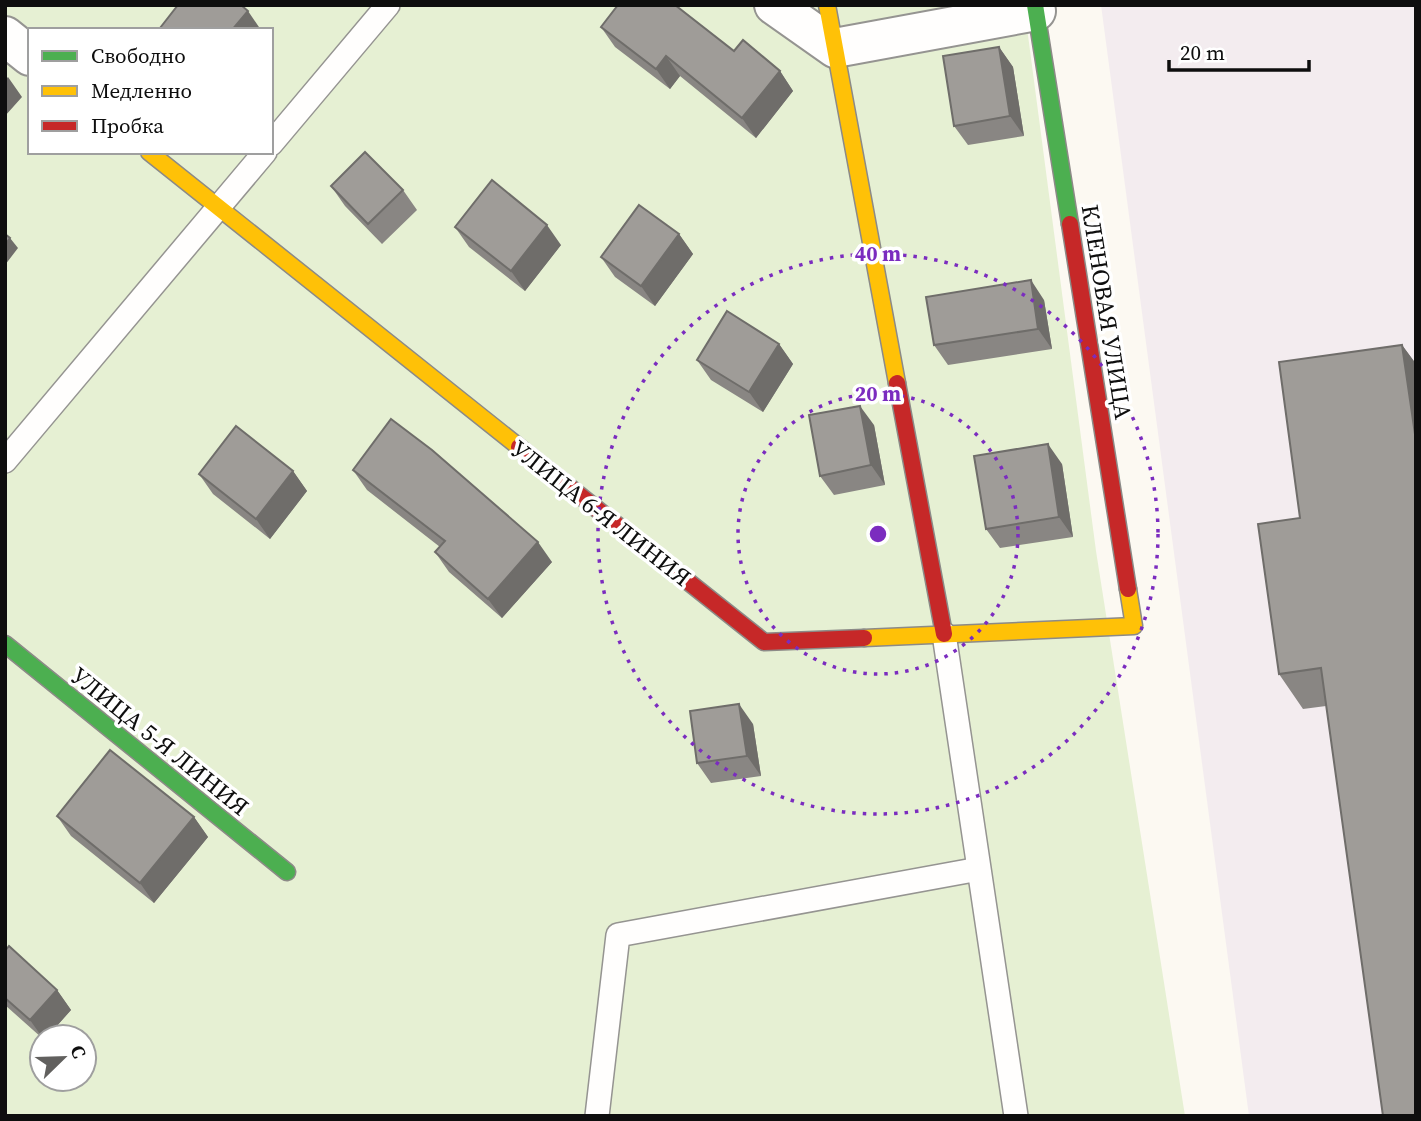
<svg xmlns="http://www.w3.org/2000/svg" width="1421" height="1121" viewBox="0 0 1421 1121" font-family="'Source Serif 4',serif">
  <style>
    .industrial { fill: #f3ecef }
    .green { fill: #e6f0d3; fill-rule: evenodd }
    .lines { fill: none; stroke-linecap: round; stroke-linejoin: round }
    .lane-casing { stroke: #959491; stroke-width: 26 }
    .street-casing { stroke: #959491; stroke-width: 42 }
    .fast-casing { stroke: #8c8a87; stroke-width: 19 }
    .slow-casing { stroke: #8c8a87; stroke-width: 19 }
    .jam-casing { stroke: #8c8a87; stroke-width: 19 }
    .lane { stroke: #fffefd; stroke-width: 23 }
    .street { stroke: #fffefd; stroke-width: 38 }
    .fast { stroke: #4caf50; stroke-width: 16 }
    .slow { stroke: #ffc107; stroke-width: 16 }
    .jam { stroke: #c62828; stroke-width: 16 }
    .wall { fill: #898683 }
    .shaded-wall { fill: #6f6d6a }
    .building { fill: #9f9c98; stroke: #6f6d6a; stroke-width: 2 }
    .ring { fill: none; stroke: #7b2cbf; stroke-width: 3.5; stroke-dasharray: 3.5 7 }
    .labels { text-anchor: middle; dominant-baseline: central; stroke-width: 7; stroke-linejoin: round; paint-order: stroke }
    .street-label { font-size: 24px; fill: #0e0e0e; stroke: #fff }
    .centre { fill: #7b2cbf; stroke: #fff; stroke-width: 3.5 }
    .ring-label { font-size: 21px; text-anchor: middle; font-weight: bold; fill: #7b2cbf; stroke: #fff; stroke-width: 7; stroke-linejoin: round; paint-order: stroke }
  </style>
  <rect width="100%" height="100%" fill="#fcf9f2"/>
  <!-- industrial -->
  <path class="industrial" d="M 1101,5 L 1416,5 L 1416,1116 L 1249,1116 Z"/>
  <!-- green -->
  <path class="green" d="M 5,5 L 1024,5 L 1096,551 L 1185,1116 L 5,1116 ZM 30,30 L 271,30 L 271,152 L 30,152 ZM 42,1037 L 84,1037 L 84,1079 L 42,1079 Z"/>
  <g class="lines">
    <defs>
      <path id="lane" d="M 271,144 L 388,5
        M 5,461 L 265,152
        M 944,634 L 1016,1116
        M 597,1116 L 618,935 L 979,869"/>
      <path id="street" d="M 774,5 L 835,48 L 1036,11
        M 5,36 L 30,56"/>
      <path id="fast" d="M 1035,5 L 1070,224
        M 5,644 L 287,872"/>
      <path id="slow" d="M 827,5 L 897,383
        M 149,152 L 519,447
        M 864,638 L 1134,626 L 1128,589"/>
      <path id="jam" d="M 1070,224 L 1128,589
        M 897,383 L 944,634
        M 519,447 L 764,642 L 864,638"/>
    </defs>
    <!-- lane casing -->
    <use href="#lane" class="lane-casing"/>
    <!-- street casing -->
    <use href="#street" class="street-casing"/>
    <!-- fast casing -->
    <use href="#fast" class="fast-casing"/>
    <!-- slow casing -->
    <use href="#slow" class="slow-casing"/>
    <!-- jam casing -->
    <use href="#jam" class="jam-casing"/>
    <!-- lane -->
    <use href="#lane" class="lane"/>
    <!-- street -->
    <use href="#street" class="street"/>
    <!-- fast -->
    <use href="#fast" class="fast"/>
    <!-- slow -->
    <use href="#slow" class="slow"/>
    <!-- jam -->
    <use href="#jam" class="jam"/>
  </g>
  <!-- wall -->
  <path class="wall" d="M 601,27 L 734,51 L 780,71 L 793,91 L 756,138 L 680,76 L 670,89 L 615,47 Z
    M 999,47 L 1013,67 L 1024,136 L 968,145 L 954,126 Z
    M 331,186 L 403,190 L 417,210 L 382,244 L 345,206 Z
    M 455,227 L 561,245 L 525,291 L 469,247 Z
    M 679,234 L 693,254 L 655,306 L 615,277 L 601,257 Z
    M 1044,300 L 1052,349 L 948,365 L 934,345 Z
    M 779,344 L 793,364 L 763,412 L 711,380 L 697,360 Z
    M 1402,345 L 1416,364 L 1416,1116 L 1326,706 L 1303,709 L 1279,674 Z
    M 874,425 L 885,485 L 834,495 L 820,476 Z
    M 1062,464 L 1073,537 L 1000,548 L 986,529 Z
    M 353,470 L 552,562 L 502,618 L 449,572 L 435,552 L 440,547 L 367,490 Z
    M 293,471 L 307,491 L 270,539 L 213,494 L 199,474 Z
    M 753,724 L 761,776 L 711,783 L 697,763 Z
    M 57,816 L 194,817 L 208,837 L 154,903 L 71,836 Z
    M 5,951 L 57,990 L 71,1010 L 47,1037 L 42,1038 L 5,1005 Z"/>
  <!-- shaded-wall -->
  <path class="shaded-wall" d="M 248,11 L 261,30 L 232,30 Z
    M 999,47 L 1013,67 L 1024,136 L 1010,116 Z
    M 666,56 L 680,76 L 670,89 L 656,69 Z
    M 780,71 L 793,91 L 756,138 L 742,118 Z
    M 8,77 L 22,97 L 5,116 L 5,80 Z
    M 547,225 L 561,245 L 525,291 L 511,271 Z
    M 679,234 L 693,254 L 655,306 L 641,286 Z
    M 10,238 L 18,248 L 5,265 L 5,245 Z
    M 1031,280 L 1044,300 L 1052,349 L 1038,329 Z
    M 779,344 L 793,364 L 763,412 L 749,392 Z
    M 1402,345 L 1416,364 L 1416,441 Z
    M 860,406 L 874,425 L 885,485 L 871,465 Z
    M 1048,444 L 1062,464 L 1073,537 L 1059,517 Z
    M 293,471 L 307,491 L 270,539 L 256,519 Z
    M 538,542 L 552,562 L 502,618 L 488,599 Z
    M 739,704 L 753,724 L 761,776 L 747,756 Z
    M 194,817 L 208,837 L 154,903 L 140,883 Z
    M 57,990 L 71,1010 L 47,1037 L 42,1037 L 30,1020 Z"/>
  <!-- building -->
  <path class="building" d="M 178,5 L 241,5 L 248,11 L 232,30 L 161,30 L 160,28 Z
    M 618,5 L 675,5 L 734,51 L 743,40 L 780,71 L 742,118 L 666,56 L 656,69 L 601,27 Z
    M 999,47 L 1010,116 L 954,126 L 943,56 Z
    M 365,152 L 403,190 L 368,224 L 331,186 Z
    M 492,180 L 547,225 L 511,271 L 455,227 Z
    M 639,205 L 679,234 L 641,286 L 601,257 Z
    M 5,234 L 10,238 L 5,245 Z
    M 1031,280 L 1038,329 L 934,345 L 926,297 Z
    M 727,311 L 779,344 L 749,392 L 697,360 Z
    M 1402,345 L 1416,441 L 1416,1116 L 1383,1116 L 1321,668 L 1279,674 L 1258,524 L 1300,518 L 1279,362 Z
    M 860,406 L 871,465 L 820,476 L 809,415 Z
    M 391,419 L 432,450 L 538,542 L 488,599 L 435,552 L 445,541 L 353,470 Z
    M 236,426 L 293,471 L 256,519 L 199,474 Z
    M 1048,444 L 1059,517 L 986,529 L 974,456 Z
    M 739,704 L 747,756 L 697,763 L 690,711 Z
    M 110,750 L 194,817 L 140,883 L 57,816 Z
    M 9,946 L 57,990 L 30,1020 L 5,998 L 5,951 Z"/>
  <!-- distance rings -->
  <g class="ring">
    <circle cx="878" cy="534" r="140"/>
    <circle cx="878" cy="534" r="280"/>
  </g>
  <g class="labels">
    <!-- street labels -->
    <g class="street-label">
      <text transform="translate(1107 312) rotate(81)">КЛЕНОВАЯ УЛИЦА</text>
      <text transform="translate(601 513) rotate(38)">УЛИЦА 6-Я ЛИНИЯ</text>
      <text transform="translate(160 741) rotate(39)">УЛИЦА 5-Я ЛИНИЯ</text>
    </g>
  </g>
  <circle cx="878" cy="534" r="10" class="centre"/>
  <g class="ring-label">
    <text x="878" y="261">40 m</text>
    <text x="878" y="401">20 m</text>
  </g>
  <!-- border -->
  <rect width="1421" height="1121" fill="none" stroke="#0e0e0e" stroke-width="14"/>
  <!-- legend -->
  <rect x="28" y="28" width="245" height="126" fill="#ffffff" stroke="#9f9f9f" stroke-width="2"/>
  <rect x="42" y="51" width="35" height="10" fill="#4caf50" stroke="#9f9f9f" stroke-width="2"/>
  <text x="91" y="63" font-size="21" fill="#0e0e0e">Свободно</text>
  <rect x="42" y="86" width="35" height="10" fill="#ffc107" stroke="#9f9f9f" stroke-width="2"/>
  <text x="91" y="98" font-size="21" fill="#0e0e0e">Медленно</text>
  <rect x="42" y="121" width="35" height="10" fill="#c62828" stroke="#9f9f9f" stroke-width="2"/>
  <text x="91" y="133" font-size="21" fill="#0e0e0e">Пробка</text>
  <!-- north arrow -->
  <g transform="translate(63 1058) rotate(67)"><circle r="33" fill="#ffffff" stroke="#9f9f9f" stroke-width="2"/>
  <path d="M0-5L12 26L0 18L-12 26Z" fill="#61605e"/>
  <text y="-10" font-size="19" font-weight="bold" text-anchor="middle" fill="#0e0e0e">С</text>
  </g>
  <!-- scale -->
  <path d="M1169 60v10h140v-10" fill="none" stroke="#0e0e0e" stroke-width="3.5"/>
  <text x="1180" y="60" font-size="21" fill="#0e0e0e" stroke="#ffffff" stroke-width="5" paint-order="stroke">20 m</text>
</svg>
